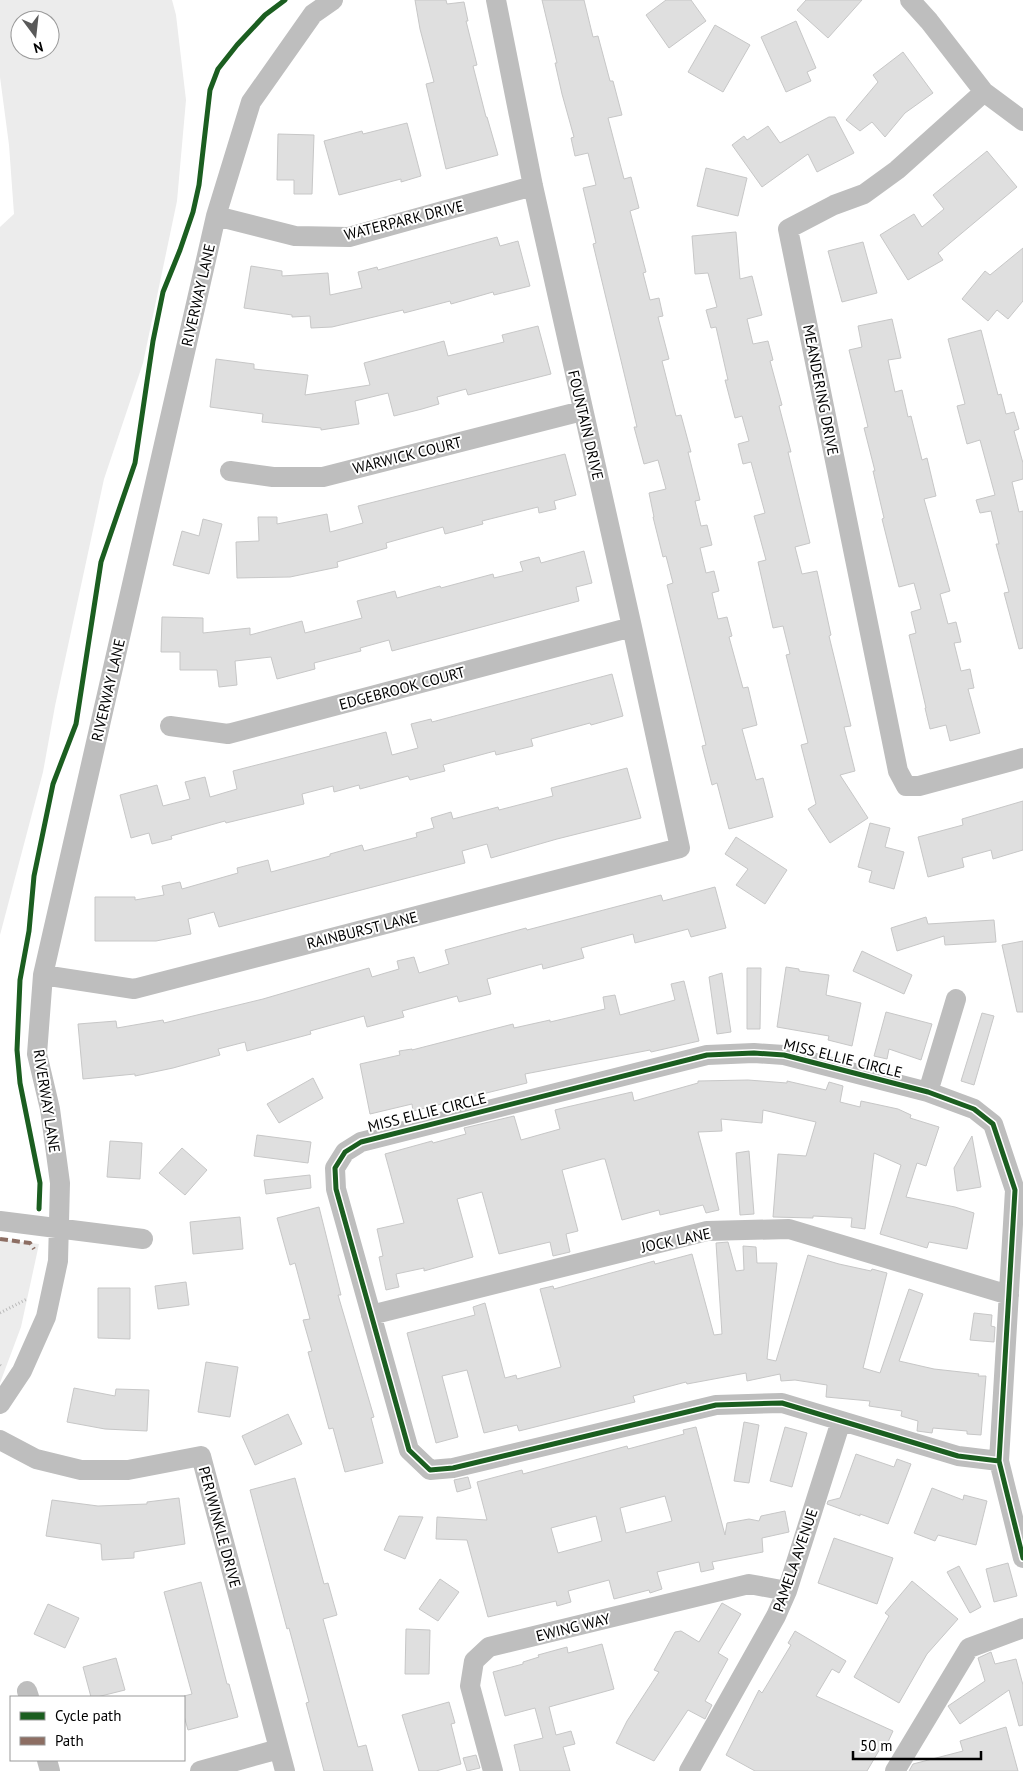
<svg xmlns="http://www.w3.org/2000/svg" width="1023" height="1771" viewBox="0 0 1023 1771" font-family="'PT Sans',sans-serif">
  <style>
    .green { fill: #ececec; fill-rule: evenodd }
    .building { fill: #dfdfdf; stroke: #c7c7c7; fill-rule: evenodd }
    .lines { fill: none; stroke-linecap: round; stroke-linejoin: round }
    .path { stroke: #b9b9b9; stroke-width: 3; stroke-dasharray: 1 2.5; stroke-linecap: butt }
    .street { stroke: #bebebe; stroke-width: 20 }
    .quiet { stroke: #8d6e63; stroke-width: 4; stroke-dasharray: 8 4; stroke-linecap: butt }
    .cycleway-casing { stroke: #fff; stroke-width: 8 }
    .cycleway { stroke: #1b5e20; stroke-width: 5 }
    .labels { text-anchor: middle; dominant-baseline: central; stroke-width: 4; stroke-linejoin: round; paint-order: stroke }
    .street-label { font-size: 15px; fill: #000; stroke: #fff }
  </style>
  <rect width="100%" height="100%" fill="#fff"/>
  <!-- green -->
  <path class="green" d="M 0,0 L 172,0 L 176,15 L 186,100 L 177,201 L 143,363 L 104,479 L 55,706 L 43,772 L 0,935 L 0,227 L 14,214 L 9,145 L 0,77 ZM 20,20 L 50,20 L 50,50 L 20,50 Z
    M 0,1239 L 39,1244 L 21,1327 L 0,1383 Z"/>
  <!-- building -->
  <path class="building" d="M 415,0 L 446,0 L 447,4 L 464,2 L 468,21 L 466,21 L 477,65 L 473,66 L 486,117 L 487,117 L 498,155 L 446,169 L 426,84 L 434,82 L 420,29 Z
    M 542,0 L 584,0 L 593,37 L 598,36 L 610,81 L 613,81 L 622,115 L 608,118 L 624,179 L 631,177 L 639,208 L 630,211 L 646,272 L 643,273 L 650,300 L 659,298 L 663,316 L 658,317 L 669,359 L 662,361 L 676,416 L 681,415 L 691,452 L 688,452 L 700,500 L 695,501 L 701,526 L 707,525 L 712,545 L 700,548 L 706,573 L 714,571 L 719,591 L 712,593 L 718,619 L 727,617 L 732,636 L 729,637 L 743,688 L 748,687 L 757,725 L 742,729 L 756,780 L 763,778 L 773,817 L 729,829 L 717,783 L 712,785 L 702,746 L 706,745 L 667,585 L 673,583 L 666,556 L 663,557 L 653,517 L 654,517 L 649,493 L 666,489 L 658,460 L 644,464 L 634,427 L 637,427 L 593,244 L 596,243 L 583,188 L 596,185 L 588,153 L 575,156 L 571,138 L 574,137 L 562,94 L 555,63 L 557,63 Z
    M 666,0 L 691,0 L 706,21 L 669,48 L 646,15 Z
    M 806,0 L 862,0 L 828,38 L 797,10 Z
    M 796,21 L 816,68 L 807,72 L 811,81 L 786,92 L 761,37 Z
    M 715,25 L 750,45 L 723,92 L 688,72 Z
    M 903,52 L 933,93 L 905,113 L 885,137 L 872,122 L 860,131 L 846,120 L 878,82 L 873,75 Z
    M 829,117 L 835,117 L 854,153 L 817,172 L 808,154 L 762,187 L 732,145 L 744,136 L 747,140 L 768,126 L 780,143 Z
    M 407,123 L 421,176 L 401,182 L 401,179 L 339,195 L 324,141 L 362,131 L 363,134 Z
    M 278,134 L 314,135 L 312,194 L 294,194 L 294,180 L 277,180 Z
    M 987,151 L 1017,187 L 938,253 L 943,260 L 908,280 L 880,235 L 914,214 L 922,227 L 944,209 L 933,195 Z
    M 706,168 L 747,178 L 738,216 L 697,206 Z
    M 736,232 L 740,279 L 752,276 L 762,315 L 747,319 L 753,344 L 768,341 L 773,360 L 770,361 L 782,405 L 779,406 L 791,452 L 788,452 L 810,543 L 795,547 L 802,574 L 817,571 L 831,635 L 829,636 L 851,726 L 844,727 L 855,771 L 840,775 L 868,818 L 830,843 L 808,809 L 816,804 L 801,745 L 808,743 L 786,655 L 790,654 L 783,626 L 773,628 L 758,562 L 766,560 L 754,516 L 765,513 L 751,462 L 743,464 L 738,444 L 749,441 L 742,416 L 735,418 L 725,380 L 728,380 L 716,327 L 711,328 L 706,310 L 717,307 L 708,273 L 695,274 L 692,236 Z
    M 497,237 L 500,246 L 518,241 L 530,286 L 494,295 L 493,292 L 451,304 L 450,301 L 404,313 L 403,310 L 332,327 L 311,328 L 310,316 L 292,317 L 292,315 L 244,308 L 251,266 L 282,271 L 282,276 L 328,273 L 330,295 L 362,288 L 358,272 L 377,267 L 378,270 Z
    M 863,242 L 877,293 L 842,302 L 828,251 Z
    M 1023,248 L 1023,301 L 1008,319 L 997,310 L 988,321 L 962,299 L 985,271 L 990,275 Z
    M 892,319 L 901,358 L 888,360 L 895,392 L 902,390 L 908,417 L 911,416 L 922,460 L 927,458 L 936,496 L 924,499 L 950,591 L 940,594 L 948,624 L 956,622 L 961,642 L 954,643 L 961,671 L 970,669 L 974,688 L 968,689 L 980,733 L 950,741 L 946,725 L 930,729 L 925,708 L 926,708 L 909,635 L 916,633 L 911,612 L 921,609 L 914,583 L 899,587 L 882,519 L 884,518 L 873,471 L 875,471 L 864,428 L 868,427 L 849,350 L 862,347 L 858,326 Z
    M 538,326 L 551,374 L 468,395 L 466,389 L 437,397 L 439,404 L 422,409 L 394,416 L 388,393 L 355,401 L 359,424 L 321,430 L 321,428 L 262,422 L 263,414 L 210,407 L 216,359 L 254,364 L 254,369 L 308,375 L 305,395 L 370,385 L 364,363 L 444,341 L 448,356 L 504,342 L 502,335 Z
    M 981,330 L 998,395 L 1001,394 L 1006,414 L 1014,412 L 1019,429 L 1014,431 L 1023,463 L 1023,479 L 1012,482 L 1019,512 L 1023,511 L 1023,648 L 1019,649 L 1004,593 L 1009,592 L 996,544 L 999,544 L 991,511 L 980,513 L 976,500 L 995,495 L 980,440 L 967,444 L 957,406 L 965,404 L 948,339 Z
    M 565,454 L 576,495 L 554,501 L 556,509 L 539,513 L 538,507 L 482,521 L 483,524 L 445,534 L 443,527 L 386,543 L 387,548 L 337,562 L 338,567 L 290,577 L 237,578 L 236,542 L 259,541 L 258,517 L 277,517 L 277,524 L 327,514 L 330,532 L 363,523 L 358,506 Z
    M 203,519 L 222,524 L 209,574 L 173,565 L 182,531 L 199,536 Z
    M 584,551 L 592,583 L 576,587 L 579,601 L 392,651 L 389,640 L 360,648 L 361,651 L 314,663 L 315,669 L 277,679 L 271,657 L 235,661 L 237,685 L 219,687 L 217,670 L 180,670 L 180,652 L 161,652 L 162,617 L 203,618 L 203,633 L 250,628 L 250,635 L 302,621 L 305,633 L 362,618 L 357,601 L 395,591 L 397,598 L 440,586 L 441,588 L 493,574 L 494,578 L 523,571 L 520,562 L 539,557 L 541,563 Z
    M 612,674 L 623,716 L 591,725 L 590,723 L 531,739 L 533,746 L 496,755 L 495,751 L 443,765 L 445,771 L 410,780 L 408,776 L 360,789 L 359,785 L 334,792 L 333,786 L 302,794 L 304,804 L 226,823 L 225,821 L 171,836 L 172,839 L 152,844 L 149,833 L 131,838 L 120,795 L 157,785 L 163,806 L 190,799 L 185,782 L 205,777 L 210,797 L 237,789 L 233,771 L 386,732 L 392,755 L 418,748 L 411,724 L 431,719 L 432,722 Z
    M 627,768 L 641,818 L 557,839 L 491,858 L 487,844 L 462,851 L 465,863 L 219,927 L 214,912 L 188,919 L 191,934 L 156,941 L 95,941 L 95,897 L 135,897 L 135,900 L 164,895 L 162,886 L 180,882 L 182,889 L 238,873 L 237,868 L 268,860 L 271,872 L 330,856 L 330,854 L 362,845 L 364,851 L 417,837 L 416,833 L 434,828 L 431,818 L 451,812 L 453,819 L 498,807 L 499,810 L 553,796 L 551,788 Z
    M 1023,801 L 1023,850 L 993,859 L 991,850 L 962,858 L 964,867 L 928,877 L 918,837 L 963,825 L 962,819 Z
    M 870,823 L 890,828 L 885,847 L 904,852 L 894,889 L 869,882 L 872,871 L 858,867 Z
    M 736,837 L 787,870 L 765,904 L 736,885 L 748,869 L 725,854 Z
    M 715,887 L 726,928 L 691,937 L 688,929 L 635,943 L 633,934 L 581,948 L 584,958 L 543,969 L 542,964 L 487,979 L 491,994 L 459,1002 L 457,996 L 402,1011 L 404,1017 L 367,1027 L 364,1016 L 310,1031 L 311,1034 L 247,1051 L 245,1042 L 218,1049 L 220,1055 L 173,1068 L 135,1076 L 135,1074 L 83,1079 L 78,1024 L 116,1021 L 117,1028 L 163,1020 L 164,1023 L 263,999 L 369,968 L 372,977 L 399,969 L 397,961 L 414,957 L 419,973 L 449,964 L 445,950 L 526,928 L 527,930 L 661,895 L 663,901 Z
    M 926,917 L 928,924 L 994,920 L 996,942 L 945,945 L 944,936 L 897,951 L 891,928 Z
    M 1023,941 L 1023,1012 L 1017,1012 L 1002,945 Z
    M 862,951 L 912,975 L 904,994 L 853,971 Z
    M 786,967 L 799,969 L 799,971 L 829,975 L 826,995 L 861,1003 L 852,1046 L 828,1040 L 829,1036 L 777,1027 Z
    M 747,968 L 761,968 L 760,1029 L 747,1029 Z
    M 722,973 L 731,1032 L 717,1034 L 709,977 Z
    M 684,981 L 699,1041 L 651,1052 L 650,1050 L 525,1074 L 527,1083 L 413,1111 L 412,1104 L 370,1114 L 360,1064 L 400,1055 L 399,1051 L 412,1049 L 412,1050 L 513,1024 L 514,1028 L 550,1020 L 550,1022 L 605,1009 L 603,997 L 615,995 L 620,1015 L 675,1000 L 671,984 Z
    M 886,1012 L 932,1024 L 921,1060 L 889,1049 L 887,1059 L 874,1056 Z
    M 982,1013 L 994,1016 L 974,1085 L 961,1081 Z
    M 313,1078 L 323,1098 L 279,1123 L 267,1104 Z
    M 748,1080 L 787,1083 L 787,1081 L 826,1090 L 829,1082 L 843,1086 L 840,1102 L 860,1107 L 861,1101 L 898,1109 L 911,1115 L 910,1118 L 939,1127 L 926,1166 L 917,1163 L 906,1197 L 955,1207 L 974,1213 L 967,1249 L 929,1242 L 927,1248 L 880,1234 L 901,1165 L 874,1153 L 865,1229 L 851,1227 L 852,1218 L 813,1216 L 813,1218 L 773,1217 L 778,1154 L 806,1156 L 816,1122 L 763,1110 L 762,1123 L 721,1119 L 722,1131 L 698,1132 L 719,1210 L 706,1213 L 703,1205 L 660,1215 L 659,1210 L 622,1220 L 605,1159 L 602,1159 L 562,1170 L 578,1231 L 566,1234 L 570,1252 L 553,1256 L 550,1242 L 499,1254 L 482,1192 L 457,1199 L 473,1257 L 424,1271 L 424,1268 L 396,1274 L 399,1287 L 386,1290 L 379,1257 L 383,1256 L 377,1229 L 404,1223 L 385,1154 L 432,1141 L 433,1143 L 466,1134 L 464,1128 L 514,1116 L 521,1140 L 560,1129 L 555,1110 L 567,1107 L 632,1092 L 634,1101 L 698,1083 L 698,1081 Z
    M 257,1135 L 311,1142 L 308,1163 L 254,1156 Z
    M 972,1136 L 981,1187 L 957,1191 L 954,1168 Z
    M 110,1141 L 142,1143 L 140,1179 L 107,1177 Z
    M 182,1148 L 207,1170 L 185,1195 L 159,1173 Z
    M 749,1151 L 754,1214 L 740,1215 L 736,1153 Z
    M 310,1175 L 311,1188 L 266,1194 L 264,1180 Z
    M 319,1207 L 341,1295 L 338,1295 L 374,1417 L 371,1418 L 383,1463 L 345,1472 L 333,1428 L 329,1429 L 308,1352 L 312,1351 L 303,1320 L 310,1319 L 295,1263 L 290,1265 L 277,1218 Z
    M 240,1217 L 243,1249 L 193,1254 L 190,1222 Z
    M 728,1242 L 736,1271 L 744,1270 L 743,1246 L 756,1247 L 757,1263 L 777,1263 L 767,1359 L 776,1361 L 808,1255 L 839,1264 L 871,1271 L 872,1269 L 887,1273 L 863,1368 L 880,1373 L 909,1289 L 923,1294 L 899,1361 L 934,1369 L 979,1374 L 978,1376 L 986,1376 L 981,1435 L 967,1434 L 967,1431 L 933,1428 L 932,1433 L 917,1431 L 918,1421 L 901,1416 L 902,1411 L 869,1406 L 870,1401 L 826,1397 L 827,1385 L 795,1380 L 781,1381 L 780,1374 L 747,1381 L 746,1373 L 687,1384 L 686,1382 L 633,1396 L 635,1402 L 519,1431 L 517,1425 L 484,1433 L 467,1370 L 442,1376 L 458,1437 L 436,1443 L 407,1333 L 475,1315 L 473,1307 L 485,1303 L 505,1378 L 516,1375 L 517,1379 L 561,1367 L 540,1289 L 553,1286 L 554,1289 L 654,1261 L 655,1264 L 692,1254 L 714,1335 L 722,1334 L 716,1243 Z
    M 186,1282 L 189,1305 L 158,1309 L 155,1286 Z
    M 98,1288 L 130,1288 L 130,1339 L 98,1338 Z
    M 974,1313 L 992,1315 L 991,1326 L 995,1327 L 994,1342 L 970,1340 Z
    M 206,1362 L 238,1367 L 230,1417 L 198,1412 Z
    M 74,1388 L 115,1396 L 116,1389 L 149,1390 L 147,1431 L 105,1429 L 67,1422 Z
    M 288,1414 L 302,1444 L 255,1465 L 242,1436 Z
    M 744,1422 L 759,1425 L 749,1483 L 734,1481 Z
    M 696,1427 L 725,1535 L 727,1523 L 749,1519 L 759,1521 L 761,1516 L 785,1511 L 789,1532 L 762,1538 L 763,1552 L 712,1562 L 714,1569 L 701,1572 L 699,1562 L 657,1572 L 662,1589 L 650,1593 L 649,1590 L 614,1599 L 609,1580 L 568,1591 L 571,1602 L 557,1606 L 556,1601 L 488,1617 L 467,1540 L 436,1539 L 437,1517 L 487,1520 L 477,1482 L 522,1470 L 523,1474 L 627,1446 L 628,1449 L 684,1434 L 683,1430 ZM 665,1496 L 672,1521 L 626,1533 L 620,1508 ZM 596,1516 L 602,1541 L 558,1553 L 551,1528 Z
    M 785,1427 L 807,1433 L 792,1487 L 770,1481 Z
    M 856,1454 L 894,1467 L 897,1459 L 911,1464 L 888,1524 L 860,1514 L 860,1516 L 827,1504 L 828,1501 L 840,1498 Z
    M 468,1477 L 471,1488 L 457,1492 L 454,1480 Z
    M 295,1478 L 324,1584 L 328,1583 L 337,1615 L 323,1619 L 358,1747 L 366,1745 L 373,1771 L 324,1771 L 306,1703 L 309,1702 L 289,1628 L 287,1629 L 250,1490 Z
    M 932,1488 L 963,1500 L 964,1495 L 987,1501 L 976,1545 L 938,1535 L 935,1541 L 914,1533 Z
    M 179,1498 L 185,1544 L 134,1552 L 134,1558 L 102,1560 L 101,1544 L 46,1536 L 52,1500 L 98,1506 L 147,1504 L 147,1502 Z
    M 399,1516 L 423,1517 L 405,1559 L 384,1550 Z
    M 834,1538 L 893,1558 L 877,1604 L 818,1583 Z
    M 1008,1563 L 1017,1596 L 994,1602 L 986,1569 Z
    M 959,1566 L 981,1607 L 970,1613 L 947,1572 Z
    M 440,1579 L 459,1592 L 438,1621 L 419,1609 Z
    M 912,1581 L 958,1619 L 927,1654 L 899,1703 L 854,1677 L 889,1616 L 885,1613 Z
    M 201,1582 L 227,1684 L 229,1684 L 238,1717 L 188,1730 L 184,1716 L 184,1696 L 192,1694 L 164,1592 Z
    M 722,1603 L 741,1614 L 718,1653 L 728,1659 L 705,1701 L 712,1705 L 705,1719 L 688,1710 L 654,1761 L 616,1743 L 627,1721 L 659,1672 L 654,1670 L 675,1632 L 681,1631 L 699,1642 Z
    M 48,1604 L 79,1618 L 65,1648 L 34,1634 Z
    M 406,1629 L 430,1630 L 429,1674 L 405,1674 Z
    M 795,1631 L 846,1661 L 839,1673 L 832,1669 L 816,1696 L 893,1731 L 887,1744 L 884,1742 L 867,1771 L 755,1771 L 726,1755 L 759,1690 L 762,1693 L 791,1645 L 788,1643 Z
    M 602,1644 L 614,1689 L 549,1707 L 556,1735 L 571,1731 L 575,1744 L 563,1747 L 570,1771 L 520,1771 L 514,1745 L 543,1738 L 535,1708 L 505,1716 L 493,1672 L 523,1664 L 523,1662 L 539,1657 L 538,1655 L 567,1647 L 568,1653 Z
    M 991,1652 L 995,1664 L 1016,1659 L 1023,1685 L 1023,1725 L 1019,1726 L 1009,1690 L 960,1724 L 948,1706 L 985,1681 L 978,1658 Z
    M 116,1658 L 125,1690 L 97,1697 L 91,1697 L 83,1667 Z
    M 449,1702 L 455,1723 L 451,1724 L 461,1764 L 436,1771 L 419,1771 L 402,1715 Z
    M 1006,1727 L 1018,1771 L 909,1771 L 913,1764 L 963,1751 L 960,1741 Z
    M 476,1755 L 480,1768 L 467,1771 L 463,1758 Z"/>
  <g class="lines">
    <!-- path -->
    <path class="path" d="M 0,1313 L 27,1299
      M 0,1365 L 1,1366"/>
    <!-- street -->
    <path class="street" d="M 910,0 L 929,21 L 984,92 L 1023,121
      M 984,92 L 897,170 L 864,194 L 834,205 L 788,229 L 898,771 L 906,786 L 919,786 L 1023,758
      M 216,216 L 295,236 L 349,237 L 533,186
      M 230,471 L 273,477 L 323,477 L 582,411
      M 170,726 L 228,734 L 632,627
      M 43,975 L 134,989 L 680,848 L 632,627 L 533,186 L 496,0
      M 928,1092 L 956,999
      M 0,1221 L 143,1239
      M 371,1315 L 707,1231 L 789,1229 L 1009,1295
      M 0,1404 L 22,1371 L 46,1317 L 58,1261 L 60,1183 L 50,1109 L 37,1054 L 43,975 L 216,216 L 251,102 L 313,14 L 333,0
      M 0,1440 L 36,1459 L 81,1470 L 128,1470 L 201,1456 L 285,1771
      M 999,1461 L 958,1456 L 782,1403 L 716,1405 L 453,1468 L 430,1470 L 409,1450 L 336,1189 L 335,1168 L 345,1152 L 361,1142 L 707,1055 L 754,1053 L 784,1055 L 928,1092 L 974,1109 L 993,1124 L 1015,1190 L 999,1461 L 1023,1558
      M 27,1691 L 29,1697
      M 47,1760 L 50,1771
      M 200,1771 L 279,1749
      M 493,1771 L 470,1686 L 474,1661 L 489,1647 L 749,1584 L 787,1591
      M 689,1771 L 776,1616 L 787,1591 L 841,1421
      M 895,1771 L 969,1648 L 1023,1628"/>
    <!-- quiet -->
    <path class="quiet" d="M 0,1239 L 30,1243 L 34,1249"/>
    <defs>
      <path id="cycleway" d="M 39,1209 L 40,1183 L 20,1083 L 17,1050 L 20,980 L 29,931 L 34,876 L 53,784 L 76,724 L 101,562 L 135,463 L 153,341 L 163,292 L 180,250 L 193,212 L 199,185 L 210,90 L 218,69 L 237,45 L 265,15 L 285,0
        M 999,1461 L 958,1456 L 782,1403 L 716,1405 L 453,1468 L 430,1470 L 409,1450 L 336,1189 L 335,1168 L 345,1152 L 361,1142 L 707,1055 L 754,1053 L 784,1055 L 928,1092 L 974,1109 L 993,1124 L 1015,1190 L 999,1461 L 1023,1558"/>
    </defs>
    <!-- cycleway casing -->
    <use href="#cycleway" class="cycleway-casing"/>
    <!-- cycleway -->
    <use href="#cycleway" class="cycleway"/>
  </g>
  <g class="labels">
    <!-- street labels -->
    <g class="street-label">
      <text transform="translate(404 220) rotate(-14)">WATERPARK DRIVE</text>
      <text transform="translate(198 295) rotate(-77)">RIVERWAY LANE</text>
      <text transform="translate(821 390) rotate(79)">MEANDERING DRIVE</text>
      <text transform="translate(586 425) rotate(77)">FOUNTAIN DRIVE</text>
      <text transform="translate(407 455) rotate(-14)">WARWICK COURT</text>
      <text transform="translate(402 688) rotate(-15)">EDGEBROOK COURT</text>
      <text transform="translate(108 690) rotate(-77)">RIVERWAY LANE</text>
      <text transform="translate(362 930) rotate(-14)">RAINBURST LANE</text>
      <text transform="translate(843 1058) rotate(14)">MISS ELLIE CIRCLE</text>
      <text transform="translate(47 1101) rotate(81)">RIVERWAY LANE</text>
      <text transform="translate(427 1112) rotate(-14)">MISS ELLIE CIRCLE</text>
      <text transform="translate(676 1240) rotate(-12)">JOCK LANE</text>
      <text transform="translate(220 1527) rotate(75)">PERIWINKLE DRIVE</text>
      <text transform="translate(795 1560) rotate(-71)">PAMELA AVENUE</text>
      <text transform="translate(573 1627) rotate(-14)">EWING WAY</text>
    </g>
  </g>
  <!-- legend -->
  <rect x="10" y="1696" width="175" height="65" fill="#ffffff" stroke="#999999"/>
  <rect x="20" y="1712" width="25" height="8" fill="#1b5e20" stroke="#999999"/>
  <text x="55" y="1721" font-size="15" fill="#000000">Cycle path</text>
  <rect x="20" y="1737" width="25" height="8" fill="#8d6e63" stroke="#999999"/>
  <text x="55" y="1746" font-size="15" fill="#000000">Path</text>
  <!-- north arrow -->
  <g transform="translate(35 35) rotate(165)"><circle r="24" fill="#ffffff" stroke="#999999"/>
  <path d="M0-4L9 19L0 12L-9 19Z" fill="#595959"/>
  <text y="-8" font-size="14" font-weight="bold" text-anchor="middle" fill="#000000">N</text>
  </g>
  <!-- scale -->
  <path d="M853 1751v8h128v-8" fill="none" stroke="#000000" stroke-width="2.5"/>
  <text x="860" y="1751" font-size="15" fill="#000000" stroke="#ffffff" stroke-width="4" paint-order="stroke">50 m</text>
</svg>
